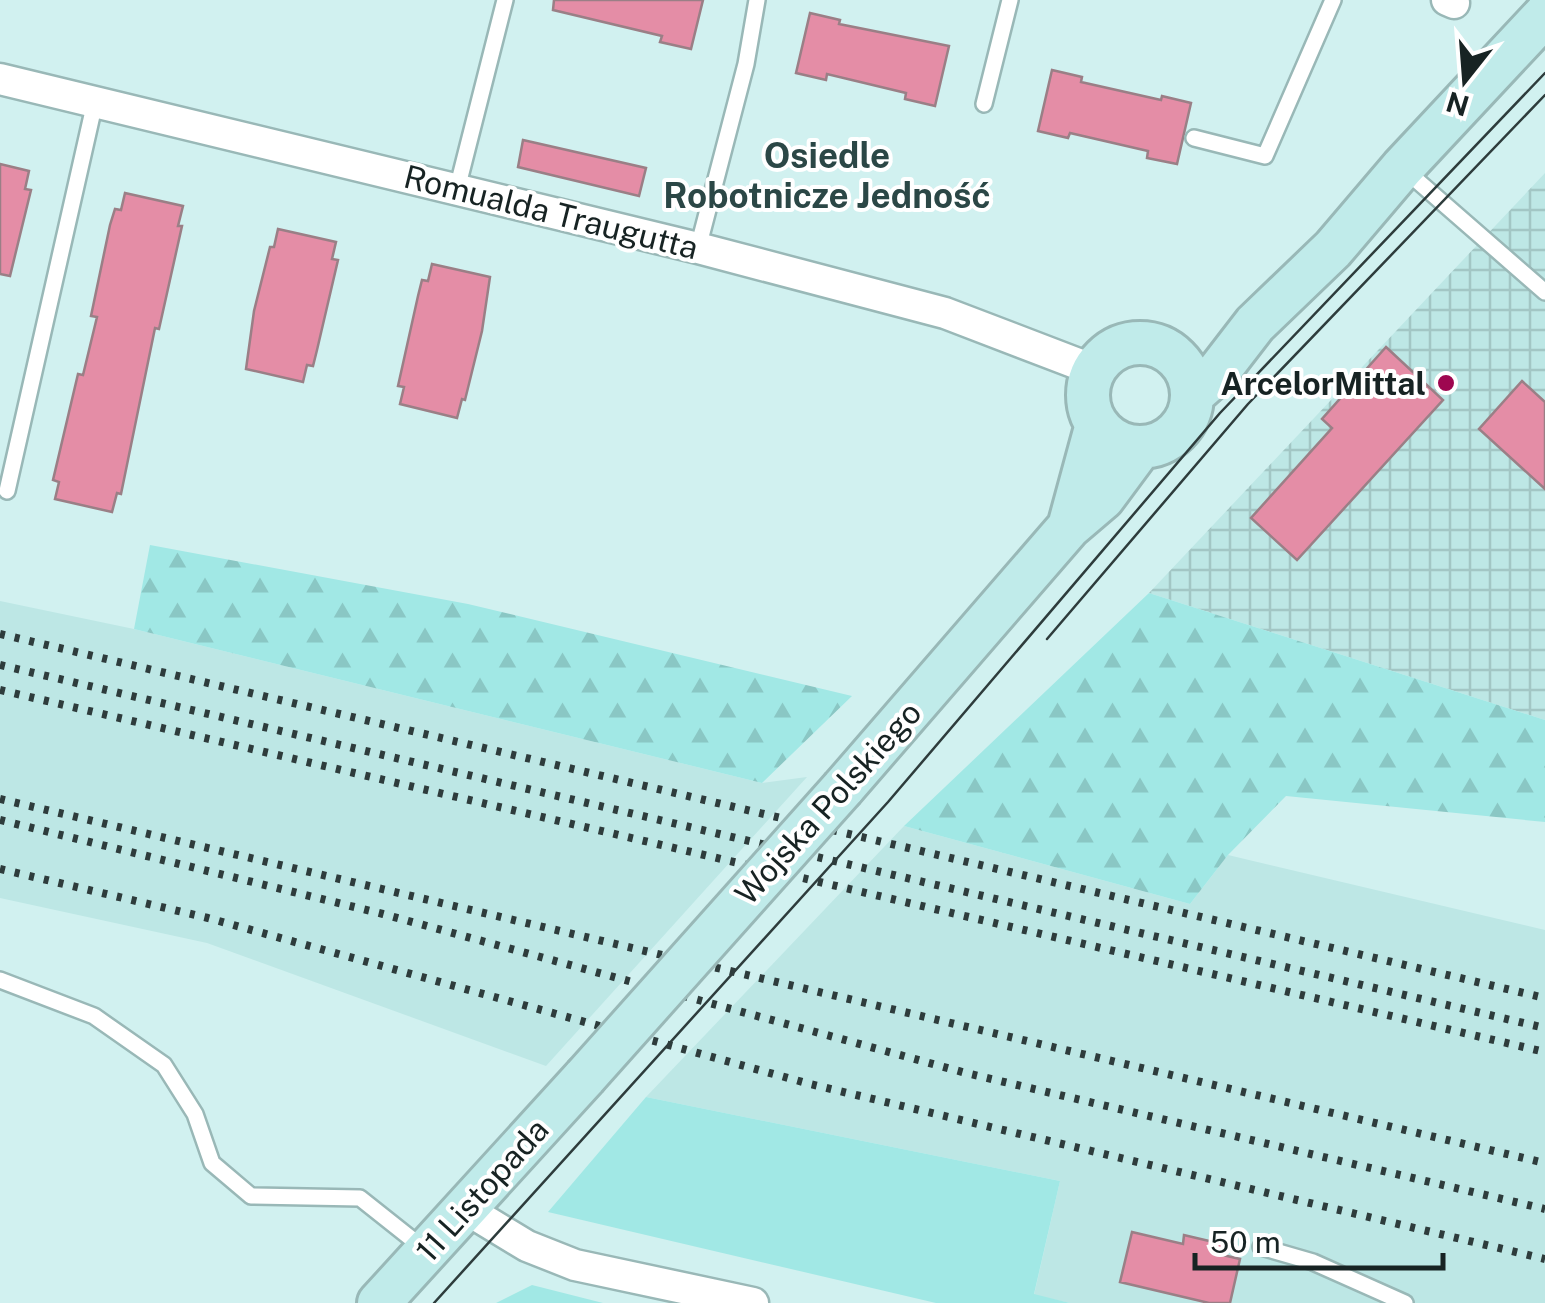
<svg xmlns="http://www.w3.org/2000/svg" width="1545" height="1303" viewBox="0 0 1545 1303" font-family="'Public Sans',sans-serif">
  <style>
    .built { fill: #bde7e5 }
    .industrial { fill: url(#industrial-grid) }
    .grass { fill: #a1e8e5 }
    .forest { fill: url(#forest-firs) }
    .building { fill: #e48da6; stroke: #9a7f86; stroke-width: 2.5 }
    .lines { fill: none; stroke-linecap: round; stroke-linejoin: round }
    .lane-casing { stroke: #99b8b7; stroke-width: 20 }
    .street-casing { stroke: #99b8b7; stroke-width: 35 }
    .secondary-casing { stroke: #99b8b7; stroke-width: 48 }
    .lane { stroke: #fff; stroke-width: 15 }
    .street { stroke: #fff; stroke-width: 30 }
    .secondary { stroke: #c0ebea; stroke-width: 42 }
    .tram { stroke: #2e3c3c; stroke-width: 2.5 }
    .rail { stroke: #2e3c3c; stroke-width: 8; stroke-dasharray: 5 10; stroke-linecap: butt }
    .secondary-bridge-casing { stroke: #99b8b7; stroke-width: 48; stroke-linecap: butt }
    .secondary-bridge { stroke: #c0ebea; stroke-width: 42 }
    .poi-dot { fill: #9e0750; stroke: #fff; stroke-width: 4 }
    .labels { text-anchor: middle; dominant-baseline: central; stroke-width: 8; stroke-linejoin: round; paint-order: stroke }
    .street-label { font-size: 32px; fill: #172323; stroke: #fff }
    .poi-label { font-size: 32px; font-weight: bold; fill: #172323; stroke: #fff; text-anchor: end }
    .neighbourhood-label { font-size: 35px; font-weight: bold; fill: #2b4746; stroke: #fff }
  </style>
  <defs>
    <pattern id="industrial-grid" width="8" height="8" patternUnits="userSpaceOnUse" patternTransform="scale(2.5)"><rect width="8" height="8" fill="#bde7e5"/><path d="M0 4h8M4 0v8" fill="none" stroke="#a2c6c4"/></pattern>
    <pattern id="forest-firs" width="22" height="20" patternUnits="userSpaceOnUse" patternTransform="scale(2.5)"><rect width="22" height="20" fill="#a1e8e5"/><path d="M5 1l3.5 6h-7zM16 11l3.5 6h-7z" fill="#8ac7c4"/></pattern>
  </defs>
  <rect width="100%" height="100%" fill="#d1f1f0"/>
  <!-- built -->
  <path class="built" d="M 0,601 L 134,629 L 762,783 L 807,777 L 546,1066 L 207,943 L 0,898 Z
    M 904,826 L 1190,904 L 1228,855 L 1545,930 L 1545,1303 L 1070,1303 L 1034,1295 L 1060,1181 L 646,1097 Z"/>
  <!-- industrial -->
  <path class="industrial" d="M 1545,173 L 1545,720 L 1149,593 Z"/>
  <!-- grass -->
  <path class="grass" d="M 646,1097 L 1060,1181 L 1034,1294 L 1070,1303 L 936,1303 L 548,1212 Z
    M 532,1285 L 603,1303 L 496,1303 Z"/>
  <!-- forest -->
  <path class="forest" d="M 150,545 L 468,604 L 852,696 L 762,783 L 134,629 Z
    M 1149,593 L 1545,720 L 1545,822 L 1286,796 L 1228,855 L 1190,904 L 904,826 Z"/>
  <!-- building -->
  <path class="building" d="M 554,0 L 703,0 L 691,49 L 660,42 L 662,36 L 553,10 Z
    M 810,13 L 840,20 L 839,24 L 949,46 L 935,106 L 905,99 L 906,93 L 827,74 L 826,80 L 796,73 Z
    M 1052,70 L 1082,77 L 1081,82 L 1161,100 L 1162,96 L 1191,103 L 1177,164 L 1147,158 L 1148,151 L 1070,133 L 1068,138 L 1038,131 Z
    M 523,140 L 646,168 L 639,196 L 518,167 Z
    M 0,164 L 29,171 L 25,189 L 31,190 L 10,276 L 0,274 Z
    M 125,193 L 183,206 L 178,226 L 182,226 L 159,329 L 155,328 L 121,494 L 117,493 L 112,512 L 55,499 L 59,482 L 53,480 L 78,374 L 83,375 L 97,317 L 91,316 L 110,225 L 115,209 L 121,210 Z
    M 278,229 L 336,242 L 332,259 L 338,260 L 317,350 L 313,366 L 307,365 L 303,382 L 246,369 L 254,311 L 270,247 L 274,247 Z
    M 432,264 L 490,277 L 482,331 L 465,400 L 462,399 L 457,418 L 400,404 L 404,387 L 398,386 L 418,296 L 422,280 L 428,281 Z
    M 1386,347 L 1443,400 L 1297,560 L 1251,518 L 1332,428 L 1322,419 Z
    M 1522,381 L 1545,402 L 1545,489 L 1479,429 Z
    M 1132,1232 L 1183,1244 L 1184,1235 L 1226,1245 L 1223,1255 L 1240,1259 L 1230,1303 L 1209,1303 L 1120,1282 Z"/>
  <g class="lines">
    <defs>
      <path id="lane" d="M 984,104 L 1010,0
        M 1194,138 L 1265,156 L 1333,0
        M 1405,170 L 1545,292
        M 457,189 L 505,0
        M 698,248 L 746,64 L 757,0
        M 7,491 L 95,102
        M 0,980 L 94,1016 L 164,1065 L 195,1114 L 212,1163 L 251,1196 L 360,1198 L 423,1248
        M 1261,1247 L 1313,1262 L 1405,1303"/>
      <path id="street" d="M 1447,0 L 1454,3
        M 0,79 L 698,248 L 945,313 L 1094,370
        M 466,1209 L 527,1246 L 575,1265 L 753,1303"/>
      <path id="secondary" d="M1088 395a52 52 0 1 1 104 0a52 52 0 1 1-104 0Z
        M 1192,395 L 1218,372 L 1255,324 L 1333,249 L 1402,168 L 1545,15
        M 1069,527 L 1097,424
        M 843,788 L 1069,527 L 1103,498 L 1140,448
        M 379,1303 L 585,1077"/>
    </defs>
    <!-- lane casing -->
    <use href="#lane" class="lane-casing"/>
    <!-- street casing -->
    <use href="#street" class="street-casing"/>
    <!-- secondary casing -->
    <use href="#secondary" class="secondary-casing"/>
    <!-- lane -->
    <use href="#lane" class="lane"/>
    <!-- street -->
    <use href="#street" class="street"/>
    <!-- secondary -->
    <use href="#secondary" class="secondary"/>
    <!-- tram -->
    <path class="tram" d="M 1047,639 L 1248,404 L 1545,95
      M 434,1303 L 888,802 L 1220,413 L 1545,73"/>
    <!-- rail -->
    <path class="rail" d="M 0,634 L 1545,998
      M 0,665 L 1545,1028
      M 0,690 L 1545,1052
      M 0,799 L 1545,1163
      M 0,820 L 383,914 L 966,1073 L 1545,1209
      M 0,869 L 208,918 L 810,1084 L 1545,1259"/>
    <defs>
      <path id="secondary-bridge" d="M 585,1077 L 843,788"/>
    </defs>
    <!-- secondary-bridge casing -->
    <use href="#secondary-bridge" class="secondary-bridge-casing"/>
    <!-- secondary-bridge -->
    <use href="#secondary-bridge" class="secondary-bridge"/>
  </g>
  <!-- markers -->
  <circle class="poi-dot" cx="1446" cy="383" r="10"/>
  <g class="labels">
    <!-- street labels -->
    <g class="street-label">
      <text transform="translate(551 212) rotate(14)">Romualda Traugutta</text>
      <text transform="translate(828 803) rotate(-48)">Wojska Polskiego</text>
      <text transform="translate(482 1190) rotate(-48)">11 Listopada</text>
    </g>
    <!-- poi labels -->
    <g class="poi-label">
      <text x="1426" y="383">ArcelorMittal</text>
    </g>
    <!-- neighbourhood labels -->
    <g class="neighbourhood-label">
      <text x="827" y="155">Osiedle<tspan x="827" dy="40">Robotnicze Jedność</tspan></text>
    </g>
  </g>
  <!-- north arrow -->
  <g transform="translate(1465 80) rotate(197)" stroke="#ffffff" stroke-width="8" paint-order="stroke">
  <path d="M0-8L18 38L0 25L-18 38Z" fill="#172323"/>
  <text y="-15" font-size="28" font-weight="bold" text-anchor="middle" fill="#172323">N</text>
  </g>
  <!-- scale -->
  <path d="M1195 1253v15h248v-15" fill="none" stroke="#172323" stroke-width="5"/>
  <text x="1210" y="1253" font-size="30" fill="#172323" stroke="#ffffff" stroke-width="8" paint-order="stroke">50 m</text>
</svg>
